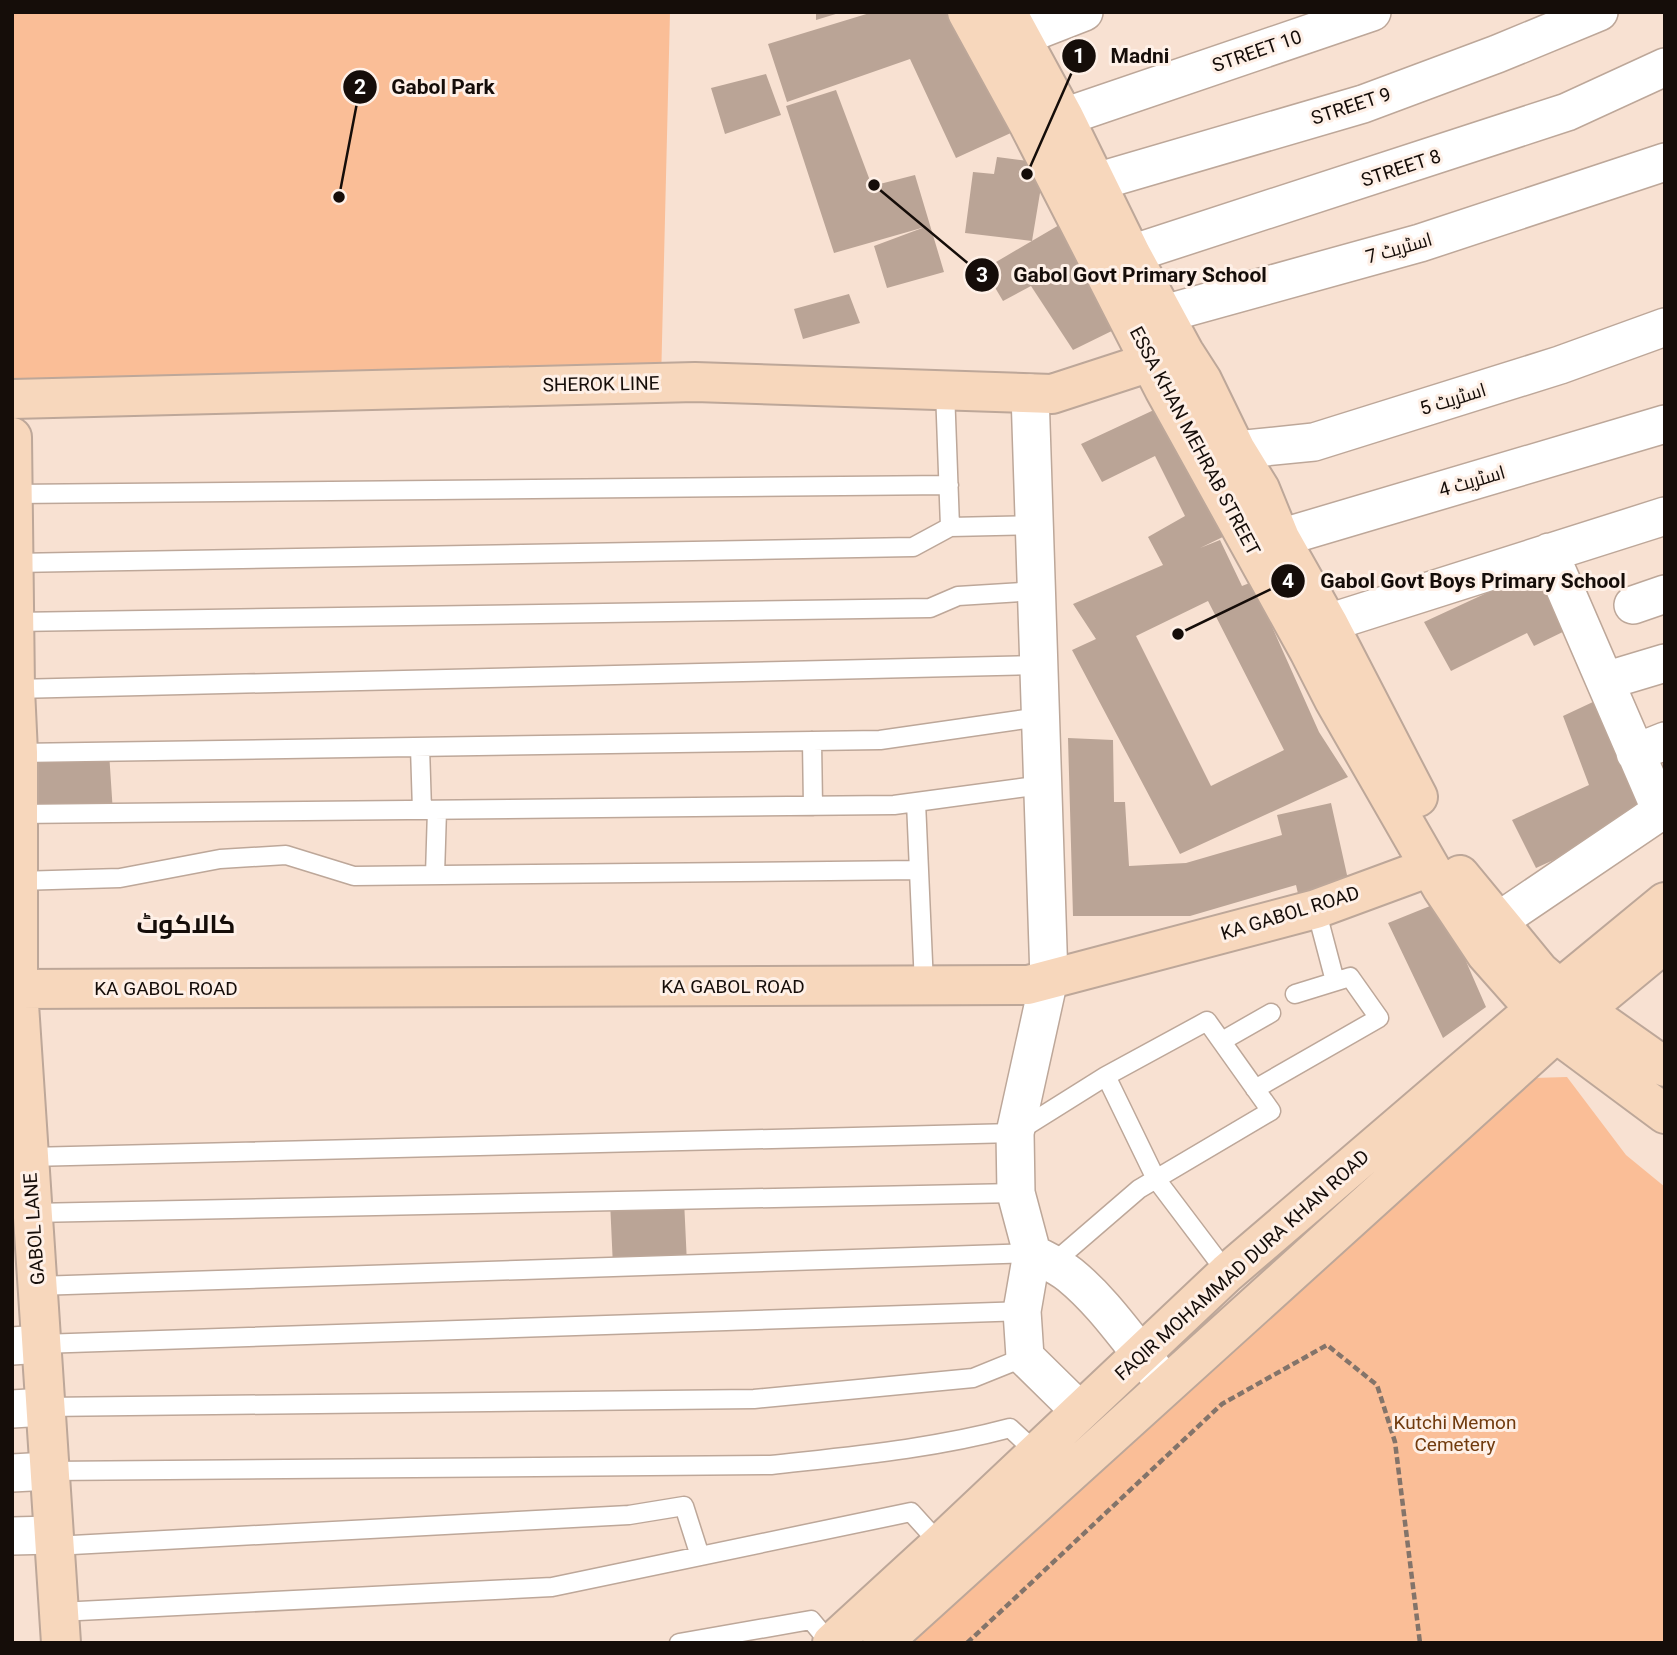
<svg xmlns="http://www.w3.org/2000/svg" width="1677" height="1655" viewBox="0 0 1677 1655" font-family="Roboto,Cairo,sans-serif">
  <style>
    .green { fill: #fabe97 }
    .building { fill: #baa496; fill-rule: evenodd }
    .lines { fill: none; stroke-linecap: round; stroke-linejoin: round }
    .lane-casing { stroke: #bda799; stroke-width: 21 }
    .street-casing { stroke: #bda799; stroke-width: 40 }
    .secondary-casing { stroke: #bda799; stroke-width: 42 }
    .path { stroke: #83746a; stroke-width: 4.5; stroke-dasharray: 7 3.5; stroke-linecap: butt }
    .lane { stroke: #fff; stroke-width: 18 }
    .street { stroke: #fff; stroke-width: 37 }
    .secondary { stroke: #f7d7bc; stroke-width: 38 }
    .labels { text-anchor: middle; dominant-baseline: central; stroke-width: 6; stroke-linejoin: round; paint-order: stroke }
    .street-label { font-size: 19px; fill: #150d09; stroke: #fef0e7 }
    .park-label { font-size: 19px; fill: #713b0e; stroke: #fef0e7 }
    .district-label { font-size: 26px; font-weight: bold; fill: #150d09; stroke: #fef0e7 }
    .leader { fill: none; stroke: #150d09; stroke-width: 2.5 }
    .callout-dot { fill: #150d09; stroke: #fef0e7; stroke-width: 2.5 }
    .mark-label { font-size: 21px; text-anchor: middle; font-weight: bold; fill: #fff }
    .callout-label { font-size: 21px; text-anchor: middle; font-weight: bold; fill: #150d09; stroke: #fef0e7; stroke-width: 6; stroke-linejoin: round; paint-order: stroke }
  </style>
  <rect width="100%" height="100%" fill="#f8e1d2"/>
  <!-- green -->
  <path class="green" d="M 12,12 L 670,12 L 661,383 L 12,399 Z
    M 1567,1077 L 1626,1155 L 1665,1187 L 1665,1643 L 909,1643 L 1533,1078 Z"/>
  <!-- building -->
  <path class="building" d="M 816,12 L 839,12 L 839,13 L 816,20 Z
    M 873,12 L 957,12 L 1013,132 L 956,158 L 910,59 L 787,102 L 768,44 Z
    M 766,74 L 781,115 L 725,134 L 711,88 Z
    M 836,90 L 872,186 L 915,175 L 944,272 L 887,288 L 874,246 L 925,227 L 834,253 L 786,106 Z
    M 997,157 L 1045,163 L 1032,241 L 965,233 L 973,172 L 994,174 Z
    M 1066,221 L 1126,324 L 1073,350 L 1031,286 L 1003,301 L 984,269 Z
    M 849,294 L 860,323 L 803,339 L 794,309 Z
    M 1156,409 L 1229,534 L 1200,548 L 1220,540 L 1242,586 L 1252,582 L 1319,732 L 1348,777 L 1180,854 L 1072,650 L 1096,639 L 1073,604 L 1163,565 L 1148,537 L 1185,516 L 1155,456 L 1102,482 L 1081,444 ZM 1208,601 L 1284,750 L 1211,786 L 1136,636 Z
    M 1545,566 L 1573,627 L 1534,646 L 1527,633 L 1451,671 L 1424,622 Z
    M 1610,694 L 1661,811 L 1536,868 L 1512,820 L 1589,785 L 1563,716 Z
    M 1068,738 L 1113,740 L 1114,802 L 1125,802 L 1129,866 L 1186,863 L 1282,835 L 1277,815 L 1331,803 L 1349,884 L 1299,898 L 1296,885 L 1190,916 L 1073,916 Z
    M 109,752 L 113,813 L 17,814 L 18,753 Z
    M 1440,902 L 1486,1007 L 1443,1038 L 1388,923 Z
    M 684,1200 L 687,1264 L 613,1267 L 610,1201 Z"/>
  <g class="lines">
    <defs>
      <path id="lane" d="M 945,390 L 950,527 L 1034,525
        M 13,494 L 949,485
        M 14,563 L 913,547 L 950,527
        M 14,622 L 930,608 L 958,596 L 1036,591
        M 15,689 L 1039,665
        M 812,741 L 813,806
        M 420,747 L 422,810
        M 18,753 L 880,740 L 1040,717
        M 916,802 L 924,985
        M 17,814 L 894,805 L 1042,785
        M 435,875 L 437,810
        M 18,881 L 120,878 L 220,859 L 286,855 L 354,876 L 919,870
        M 1316,909 L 1335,981
        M 1222,1041 L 1271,1013
        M 1106,1076 L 1156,1179 L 1227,1273
        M 1255,1089 L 1379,1018 L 1350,977 L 1295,994
        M 29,1157 L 1015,1133 L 1106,1076 L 1207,1021 L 1271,1111 L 1139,1189 L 1052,1264
        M 32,1213 L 1016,1193
        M 37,1286 L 1032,1253
        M 41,1344 L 1022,1311
        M 45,1407 L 754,1399 L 973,1378 L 1025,1357
        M 49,1471 L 771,1465 C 851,1456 932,1449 1010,1428 L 1036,1452
        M 54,1546 L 629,1515 L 684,1506 L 700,1556
        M 59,1612 L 552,1587 L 911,1512 L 940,1544
        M 679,1643 L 811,1620 L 830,1643"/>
      <path id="street" d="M 1020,37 L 1084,12
        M 1064,117 L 1372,12
        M 1096,182 L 1363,104 L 1497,54 L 1599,12
        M 1131,254 L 1567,112 L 1665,67
        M 1135,322 L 1420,243 L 1665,162
        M 1030,393 L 1049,979 L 1015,1133 L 1016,1193 L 1032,1253 C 1045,1260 1059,1266 1070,1275 C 1108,1306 1134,1349 1167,1385
        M 1236,450 L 1314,442 L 1560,365 L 1665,327
        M 1280,538 L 1665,424
        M 1633,605 L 1665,594
        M 1328,623 L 1665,516
        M 1605,681 L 1665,663
        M 1635,753 L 1665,741
        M 1497,922 L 1661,811 L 1549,552
        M 1032,1253 L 1022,1311 L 1025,1357 L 1080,1411
        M 12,1346 L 41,1344
        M 12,1409 L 45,1407
        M 12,1473 L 49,1471
        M 12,1536 L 53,1535"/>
      <path id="secondary" d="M 967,12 L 1029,125 L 1164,389 L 1309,651 L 1334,700 L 1442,888 L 1486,954 L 1556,1033 L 1665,1114
        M 1007,12 L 1064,117 L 1131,254 L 1184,352 L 1202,380 L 1236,450 L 1260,489 L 1280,538 L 1328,623 L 1418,797
        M 12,399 L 695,382 L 1052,394 L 1175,354
        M 12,437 L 15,689 L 18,753 L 18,989 L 61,1643
        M 1460,875 L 1540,972 L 1584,1010 L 1665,1067
        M 18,989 L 1028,985 L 1316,909 L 1430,867
        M 832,1643 L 940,1544 L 1227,1273 L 1535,1009 L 1665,902
        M 882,1643 L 1556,1033 L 1665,943"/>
    </defs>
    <!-- lane casing -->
    <use href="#lane" class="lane-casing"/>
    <!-- street casing -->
    <use href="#street" class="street-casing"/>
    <!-- secondary casing -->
    <use href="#secondary" class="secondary-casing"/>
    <!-- path -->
    <path class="path" d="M 967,1643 L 1222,1404 L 1327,1345 L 1377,1385 L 1395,1442 L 1420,1643"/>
    <!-- lane -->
    <use href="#lane" class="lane"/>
    <!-- street -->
    <use href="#street" class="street"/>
    <!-- secondary -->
    <use href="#secondary" class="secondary"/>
  </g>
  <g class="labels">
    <!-- street labels -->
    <g class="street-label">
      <text transform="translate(1257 51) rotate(-19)">STREET 10</text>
      <text transform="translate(1351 106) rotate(-18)">STREET 9</text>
      <text transform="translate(1401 168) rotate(-18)">STREET 8</text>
      <text transform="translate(1399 248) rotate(-16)">اسٹریٹ 7</text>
      <text transform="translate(601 384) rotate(-1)">SHEROK LINE</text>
      <text transform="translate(1453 399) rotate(-17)">اسٹریٹ 5</text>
      <text transform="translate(1195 441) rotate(62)">ESSA KHAN MEHRAB STREET</text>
      <text transform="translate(1472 481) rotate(-16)">اسٹریٹ 4</text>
      <text transform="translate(1290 913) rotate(-17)">KA GABOL ROAD</text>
      <text x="733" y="986">KA GABOL ROAD</text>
      <text x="166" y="988">KA GABOL ROAD</text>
      <text transform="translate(34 1229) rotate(-94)">GABOL LANE</text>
      <text transform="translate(1242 1265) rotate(-42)">FAQIR MOHAMMAD DURA KHAN ROAD</text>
    </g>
    <!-- park labels -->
    <g class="park-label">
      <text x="1455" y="1422">Kutchi Memon<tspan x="1455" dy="22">Cemetery</tspan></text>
    </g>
    <!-- district labels -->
    <g class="district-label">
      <text x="186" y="924">کالاکوٹ</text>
    </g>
  </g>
  <!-- callouts -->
  <path class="leader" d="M1027 174L1079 56M339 197L360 87M874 185L982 275M1178 634L1288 581"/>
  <g class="callout-dot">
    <circle cx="1027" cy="174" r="7"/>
    <circle cx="339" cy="197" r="7"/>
    <circle cx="874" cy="185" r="7"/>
    <circle cx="1178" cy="634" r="7"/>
    <circle cx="1079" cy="56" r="18"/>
    <circle cx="360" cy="87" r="18"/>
    <circle cx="982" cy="275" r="18"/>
    <circle cx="1288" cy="581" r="18"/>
  </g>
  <g class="mark-label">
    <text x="1079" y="63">1</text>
    <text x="360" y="94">2</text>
    <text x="982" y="282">3</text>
    <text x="1288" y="588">4</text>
  </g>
  <g class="callout-label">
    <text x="1140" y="63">Madni</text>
    <text x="443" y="94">Gabol Park</text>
    <text x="1140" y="282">Gabol Govt Primary School</text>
    <text x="1473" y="588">Gabol Govt Boys Primary School</text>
  </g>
  <!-- border -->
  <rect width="1677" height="1655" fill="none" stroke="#150d09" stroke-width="28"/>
</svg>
